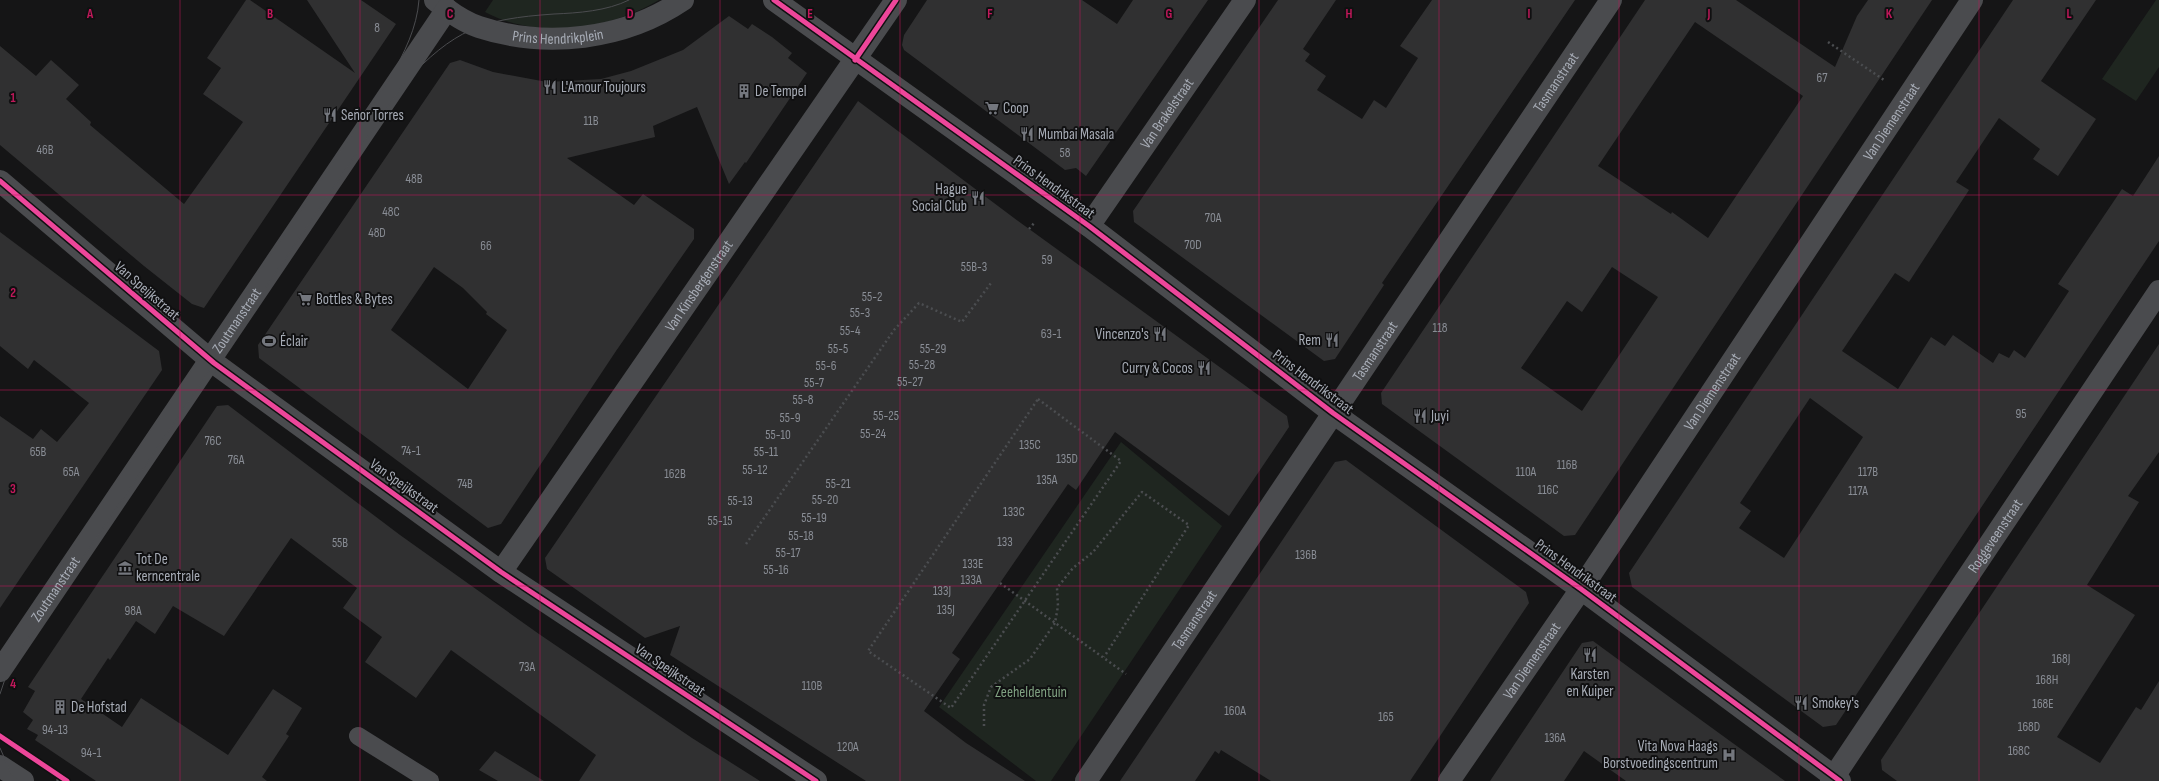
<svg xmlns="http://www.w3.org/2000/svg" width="2159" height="781" viewBox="0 0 2159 781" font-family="'Sofia Sans Condensed',sans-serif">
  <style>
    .green { fill: #1f2620 }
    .building { fill: #303031; fill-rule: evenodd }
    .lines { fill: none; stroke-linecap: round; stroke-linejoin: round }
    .path { stroke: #4b4d50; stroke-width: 2.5; stroke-dasharray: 2 3; stroke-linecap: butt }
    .service { stroke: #4a4b4e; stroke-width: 18 }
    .minor { stroke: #4a4b4e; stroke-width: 22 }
    .tertiary { stroke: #4a4b4e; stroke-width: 22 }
    .tram { stroke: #4b4c4f; stroke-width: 1 }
    .cycleway-casing { stroke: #101011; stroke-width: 8 }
    .cycleway { stroke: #ed469a; stroke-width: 5 }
    .grid { fill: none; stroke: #c2185b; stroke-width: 1; stroke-opacity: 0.55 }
    .labels { text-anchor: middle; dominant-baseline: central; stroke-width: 4; stroke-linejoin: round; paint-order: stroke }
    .number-label { font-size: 13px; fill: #898d95 }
    .street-label { font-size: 15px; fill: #a7acb6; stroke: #101011 }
    .poi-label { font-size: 15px; fill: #a7acb6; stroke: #101011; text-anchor: start }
    .park-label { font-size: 15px; fill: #7fa081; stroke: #101011 }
    .grid-label { font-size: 13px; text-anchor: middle; font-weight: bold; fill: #c2185b; stroke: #101011; stroke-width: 4; stroke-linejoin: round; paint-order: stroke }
  </style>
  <rect width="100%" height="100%" fill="#151516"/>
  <!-- green -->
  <path class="green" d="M 493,0 L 659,0 C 609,30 537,40 485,12 Z
    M 2156,0 L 2159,0 L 2159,67 L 2136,101 L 2102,79 Z
    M 1121,442 L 1222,526 L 1051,781 L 1036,781 L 939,707 Z"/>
  <!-- building -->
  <path class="building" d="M 246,0 L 250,0 L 355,73 L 307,0 L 361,0 L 396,24 L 204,308 L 192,304 L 144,266 L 0,145 L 0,46 L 36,76 L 51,60 L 60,68 L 79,85 L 66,99 L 91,122 L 90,125 L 184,204 L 243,122 L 203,94 L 221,68 L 207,58 Z
    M 927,0 L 1082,0 L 1117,24 L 1133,0 L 1208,0 L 1086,176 L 1076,168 L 1065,170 L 904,50 L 902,45 L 904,35 Z
    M 1278,0 L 1336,0 L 1303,49 L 1310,54 L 1305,61 L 1326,76 L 1317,90 L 1362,119 L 1374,100 L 1386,108 L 1418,58 L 1400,46 L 1432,0 L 1575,0 L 1382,283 L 1384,285 L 1335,359 L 1324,361 L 1134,222 L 1133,211 Z
    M 1645,0 L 1736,0 L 1835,67 L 1857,16 L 1868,0 L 1932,0 L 1575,535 L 1564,536 L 1382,404 L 1381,393 ZM 1695,22 L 1803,96 L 1708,238 L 1672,212 L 1671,214 L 1598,166 ZM 1612,267 L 1658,297 L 1582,411 L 1521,368 L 1567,301 L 1582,312 Z
    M 2013,0 L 2096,0 L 2041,81 L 2096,119 L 2058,176 L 2033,159 L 2040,149 L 1999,118 L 1956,182 L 1969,190 L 1909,282 L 1895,273 L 1842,351 L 1898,389 L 1931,337 L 1945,346 L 1953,335 L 1993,363 L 1999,353 L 2009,358 L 2014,350 L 2025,358 L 2069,291 L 2058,284 L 2122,189 L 2133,196 L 2159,156 L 2159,241 L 1836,725 L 1823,727 L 1632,587 L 1629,573 ZM 1810,398 L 1863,437 L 1784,558 L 1739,528 L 1751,511 L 1740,503 Z
    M 729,16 L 748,29 L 752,24 L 772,37 L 792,53 L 788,58 L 807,73 L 746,163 L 745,162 L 729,184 L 697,107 L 653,126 L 655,137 L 567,158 L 634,205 L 643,194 L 694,229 L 694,239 L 616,351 L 501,524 L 488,528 L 259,358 L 258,345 L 450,63 L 460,60 L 493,72 L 547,82 L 601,79 L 631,71 L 683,50 ZM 434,267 L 463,288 L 487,312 L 486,314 L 507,330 L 468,389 L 391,330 Z
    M 858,101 L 1014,218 L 1287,416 L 1289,427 L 1229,516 L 1115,432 L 1076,490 L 1068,484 L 952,653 L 960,659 L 924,711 L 966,743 L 1025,781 L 866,781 L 670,655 L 680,626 L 645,638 L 547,569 L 545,558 Z
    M 0,232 L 159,351 L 162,370 L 0,608 L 0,416 L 33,439 L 41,429 L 57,442 L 89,403 L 34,360 L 28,369 L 0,346 Z
    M 2159,344 L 2159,452 L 2128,496 L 2139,502 L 2087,585 L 2135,615 L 2057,737 L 2100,763 L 2136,707 L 2141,710 L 2159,681 L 2159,781 L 1897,781 L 1882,770 L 1881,760 Z
    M 228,405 L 400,535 L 539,634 L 692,738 L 760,781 L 579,781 L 596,755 L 451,650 L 416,698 L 365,662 L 382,637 L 343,608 L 357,588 L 291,538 L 224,636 L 173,606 L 155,634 L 136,621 L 110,660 L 108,658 L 81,699 L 122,727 L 141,698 L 228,755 L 273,689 L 302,708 L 286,734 L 289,736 L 262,777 L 267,781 L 96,781 L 35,740 L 38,735 L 27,729 L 33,720 L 23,712 L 35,691 L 28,687 L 217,406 Z
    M 1346,460 L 1526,592 L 1529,603 L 1410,781 L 1271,781 L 1221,750 L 1219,754 L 1215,751 L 1195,781 L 1120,781 L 1335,462 Z
    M 1593,641 L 1679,704 L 1785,781 L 1626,781 L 1584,751 L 1564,781 L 1490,781 L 1582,643 Z
    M 495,751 L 544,781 L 498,781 L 479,770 Z"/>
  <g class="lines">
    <!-- path -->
    <path class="path" d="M 1828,42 L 1884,80
      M 1029,229 L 1035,222
      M 1038,399 L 1121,461 L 951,708 L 868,651 Z
      M 746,544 L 894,330 L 919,303 L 962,322 L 991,283
      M 1000,583 L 1126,674
      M 984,726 L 984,705 L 991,687 L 1030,659 L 1055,623 L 1058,606 L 1057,588 L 1073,568 L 1093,552 L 1142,492 L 1189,525 L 1104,657
      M 57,781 L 60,776"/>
    <!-- service -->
    <path class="service" d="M 358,736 L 430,781"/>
    <!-- minor -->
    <g class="minor">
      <path id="s1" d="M 435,0 C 447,10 464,22 479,27 C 546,49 624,40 683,0"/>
      <path d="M 774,0 L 1089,226 L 1333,413 L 1581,589 L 1840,781"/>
      <path d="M 0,181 L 214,363 L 501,572 L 816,781"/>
      <path id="s2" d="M 1089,226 L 1245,0"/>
      <path id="s3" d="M 501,572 L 896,0"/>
      <path id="s4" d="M 0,671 L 447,9"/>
      <path id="s5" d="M 1086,781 L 1611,0"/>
      <path id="s6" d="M 1449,781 L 1581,589 L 1972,0"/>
      <path id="s7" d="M 1831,781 L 2159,291"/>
    </g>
    <!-- tertiary -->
    <path class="tertiary" d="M 0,766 L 23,781"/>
    <!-- tram -->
    <path class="tram" d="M 0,654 L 391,77 C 404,53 417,28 419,0
      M 0,694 L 5,679 L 19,652 L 404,83 C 455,29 481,19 554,14 C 578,13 607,11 629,0
      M 0,748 L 11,773 L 18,781"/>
    <defs>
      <path id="cycleway" d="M 774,0 L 1089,226 L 1333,413 L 1581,589 L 1840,781
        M 855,60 L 896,0
        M 0,181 L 214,363 L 501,572 L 816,781
        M 0,736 L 67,781"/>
    </defs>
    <!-- cycleway casing -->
    <use href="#cycleway" class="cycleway-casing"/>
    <!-- cycleway -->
    <use href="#cycleway" class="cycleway"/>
  </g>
  <!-- grid -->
  <path class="grid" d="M 180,0 L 180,781M 360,0 L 360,781M 540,0 L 540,781M 720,0 L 720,781M 900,0 L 900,781M 1080,0 L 1080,781M 1259,0 L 1259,781M 1439,0 L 1439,781M 1619,0 L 1619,781M 1799,0 L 1799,781M 1979,0 L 1979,781M 0,195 L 2159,195M 0,390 L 2159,390M 0,586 L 2159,586"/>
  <!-- icons -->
  <defs>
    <symbol id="restaurant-bare" viewBox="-9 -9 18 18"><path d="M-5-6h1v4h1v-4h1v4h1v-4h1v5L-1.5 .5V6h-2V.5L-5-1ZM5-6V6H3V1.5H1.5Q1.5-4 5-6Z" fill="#74777e" stroke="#101011" stroke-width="2.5" paint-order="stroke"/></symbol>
    <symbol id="building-bare" viewBox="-9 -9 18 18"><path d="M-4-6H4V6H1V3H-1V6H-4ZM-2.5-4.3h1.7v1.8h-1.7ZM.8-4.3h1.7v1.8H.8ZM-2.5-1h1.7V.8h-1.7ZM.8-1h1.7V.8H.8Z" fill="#74777e" stroke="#101011" stroke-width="2.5" paint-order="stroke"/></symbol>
    <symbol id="supermarket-bare" viewBox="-9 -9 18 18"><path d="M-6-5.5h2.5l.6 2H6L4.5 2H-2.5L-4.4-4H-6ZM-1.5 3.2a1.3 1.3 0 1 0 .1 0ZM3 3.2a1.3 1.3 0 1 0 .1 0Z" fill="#74777e" stroke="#101011" stroke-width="2.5" paint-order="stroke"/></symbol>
    <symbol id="stadium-bare" viewBox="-9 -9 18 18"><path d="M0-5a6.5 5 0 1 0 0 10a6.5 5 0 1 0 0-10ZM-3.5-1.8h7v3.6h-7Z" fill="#74777e" stroke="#101011" stroke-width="2.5" paint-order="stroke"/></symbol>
    <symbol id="museum-bare" viewBox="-9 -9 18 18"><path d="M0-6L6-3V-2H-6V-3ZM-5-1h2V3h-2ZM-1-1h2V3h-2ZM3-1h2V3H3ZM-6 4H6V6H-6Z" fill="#74777e" stroke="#101011" stroke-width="2.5" paint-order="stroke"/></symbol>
    <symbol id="hospital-bare" viewBox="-9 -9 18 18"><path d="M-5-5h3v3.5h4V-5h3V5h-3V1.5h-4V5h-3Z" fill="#74777e" stroke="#101011" stroke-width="2.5" paint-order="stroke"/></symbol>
  </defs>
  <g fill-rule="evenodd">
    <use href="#restaurant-bare" x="540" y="77" width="20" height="20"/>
    <use href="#building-bare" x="734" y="81" width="20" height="20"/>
    <use href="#supermarket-bare" x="982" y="98" width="20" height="20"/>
    <use href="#restaurant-bare" x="320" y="105" width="20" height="20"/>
    <use href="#restaurant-bare" x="1017" y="124" width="20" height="20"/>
    <use href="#restaurant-bare" x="968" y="188" width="20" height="20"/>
    <use href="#supermarket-bare" x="295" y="289" width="20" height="20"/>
    <use href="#restaurant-bare" x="1150" y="324" width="20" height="20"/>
    <use href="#restaurant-bare" x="1322" y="330" width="20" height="20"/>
    <use href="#stadium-bare" x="259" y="331" width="20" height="20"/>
    <use href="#restaurant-bare" x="1194" y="358" width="20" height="20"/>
    <use href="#restaurant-bare" x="1410" y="406" width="20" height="20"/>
    <use href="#museum-bare" x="115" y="558" width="20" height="20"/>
    <use href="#restaurant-bare" x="1580" y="645" width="20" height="20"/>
    <use href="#restaurant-bare" x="1791" y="693" width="20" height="20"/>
    <use href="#building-bare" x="50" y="697" width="20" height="20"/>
    <use href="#hospital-bare" x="1719" y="745" width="20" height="20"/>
  </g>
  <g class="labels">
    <!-- number labels -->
    <g class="number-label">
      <text x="377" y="28">8</text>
      <text x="1822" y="78">67</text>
      <text x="591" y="121">11B</text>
      <text x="45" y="150">46B</text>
      <text x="1065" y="153">58</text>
      <text x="414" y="179">48B</text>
      <text x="391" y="212">48C</text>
      <text x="1213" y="218">70A</text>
      <text x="377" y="233">48D</text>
      <text x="1193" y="245">70D</text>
      <text x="486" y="246">66</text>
      <text x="1047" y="260">59</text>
      <text x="974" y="267">55B-3</text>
      <text x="872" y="297">55-2</text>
      <text x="860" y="313">55-3</text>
      <text x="1440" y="328">118</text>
      <text x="850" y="331">55-4</text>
      <text x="1051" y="334">63-1</text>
      <text x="838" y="349">55-5</text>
      <text x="933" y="349">55-29</text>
      <text x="922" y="365">55-28</text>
      <text x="826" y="366">55-6</text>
      <text x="910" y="382">55-27</text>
      <text x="814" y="383">55-7</text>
      <text x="803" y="400">55-8</text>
      <text x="2021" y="414">95</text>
      <text x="886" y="416">55-25</text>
      <text x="790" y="418">55-9</text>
      <text x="873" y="434">55-24</text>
      <text x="778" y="435">55-10</text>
      <text x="213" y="441">76C</text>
      <text x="1030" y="445">135C</text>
      <text x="411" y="451">74-1</text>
      <text x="38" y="452">65B</text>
      <text x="766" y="452">55-11</text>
      <text x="1067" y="459">135D</text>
      <text x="236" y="460">76A</text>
      <text x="1567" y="465">116B</text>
      <text x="755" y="470">55-12</text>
      <text x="71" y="472">65A</text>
      <text x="1526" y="472">110A</text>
      <text x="1868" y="472">117B</text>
      <text x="675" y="474">162B</text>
      <text x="1047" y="480">135A</text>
      <text x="465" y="484">74B</text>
      <text x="838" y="484">55-21</text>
      <text x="1548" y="490">116C</text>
      <text x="1858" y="491">117A</text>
      <text x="825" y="500">55-20</text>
      <text x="740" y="501">55-13</text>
      <text x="1014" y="512">133C</text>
      <text x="814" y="518">55-19</text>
      <text x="720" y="521">55-15</text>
      <text x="801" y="536">55-18</text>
      <text x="1005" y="542">133</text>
      <text x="340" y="543">55B</text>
      <text x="788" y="553">55-17</text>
      <text x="1306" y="555">136B</text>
      <text x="973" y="564">133E</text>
      <text x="776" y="570">55-16</text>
      <text x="971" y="580">133A</text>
      <text x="942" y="591">133J</text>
      <text x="946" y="610">135J</text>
      <text x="133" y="611">98A</text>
      <text x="2061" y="659">168J</text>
      <text x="527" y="667">73A</text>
      <text x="2047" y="680">168H</text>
      <text x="812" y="686">110B</text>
      <text x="2043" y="704">168E</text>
      <text x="1235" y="711">160A</text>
      <text x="1386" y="717">165</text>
      <text x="2029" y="727">168D</text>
      <text x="55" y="730">94-13</text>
      <text x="1555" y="738">136A</text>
      <text x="848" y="747">120A</text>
      <text x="2019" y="751">168C</text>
      <text x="91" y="753">94-1</text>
    </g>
    <!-- street labels -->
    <g class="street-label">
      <text stroke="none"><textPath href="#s1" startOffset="132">Prins Hendrikplein</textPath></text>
      <text stroke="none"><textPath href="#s5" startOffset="842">Tasmanstraat</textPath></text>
      <text stroke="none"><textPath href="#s2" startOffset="137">Van Brakelstraat</textPath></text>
      <text stroke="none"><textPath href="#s6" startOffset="794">Van Diemenstraat</textPath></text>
      <text transform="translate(1054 187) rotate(36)">Prins Hendrikstraat</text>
      <text stroke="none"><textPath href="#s3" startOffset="348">Van Kinsbergenstraat</textPath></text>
      <text transform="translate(147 291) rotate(41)">Van Speijkstraat</text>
      <text stroke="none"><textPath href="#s4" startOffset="423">Zoutmanstraat</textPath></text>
      <text stroke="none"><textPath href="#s5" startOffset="518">Tasmanstraat</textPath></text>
      <text transform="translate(1313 382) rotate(37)">Prins Hendrikstraat</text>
      <text stroke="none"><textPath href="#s6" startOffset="470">Van Diemenstraat</textPath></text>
      <text transform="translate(404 486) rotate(36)">Van Speijkstraat</text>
      <text stroke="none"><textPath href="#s7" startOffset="295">Roggeveenstraat</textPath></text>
      <text transform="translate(1576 571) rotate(36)">Prins Hendrikstraat</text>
      <text stroke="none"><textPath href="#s4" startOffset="99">Zoutmanstraat</textPath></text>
      <text stroke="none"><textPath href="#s5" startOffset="194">Tasmanstraat</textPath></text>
      <text stroke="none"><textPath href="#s6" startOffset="146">Van Diemenstraat</textPath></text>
      <text transform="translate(670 670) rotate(34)">Van Speijkstraat</text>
    </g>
    <!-- poi labels -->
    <g class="poi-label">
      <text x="561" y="87">L'Amour Toujours</text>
      <text x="755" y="91">De Tempel</text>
      <text x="1003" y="108">Coop</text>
      <text x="341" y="115">Señor Torres</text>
      <text x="1038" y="134">Mumbai Masala</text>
      <text x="967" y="189" text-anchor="end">Hague<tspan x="967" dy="17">Social Club</tspan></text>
      <text x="316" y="299">Bottles &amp; Bytes</text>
      <text x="1149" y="334" text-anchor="end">Vincenzo's</text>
      <text x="1321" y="340" text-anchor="end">Rem</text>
      <text x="280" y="341">Éclair</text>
      <text x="1193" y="368" text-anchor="end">Curry &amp; Cocos</text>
      <text x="1431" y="416">Juyi</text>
      <text x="136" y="559">Tot De<tspan x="136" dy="17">kerncentrale</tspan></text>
      <text x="1590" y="674" text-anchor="middle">Karsten<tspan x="1590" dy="17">en Kuiper</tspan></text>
      <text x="1812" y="703">Smokey's</text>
      <text x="71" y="707">De Hofstad</text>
      <text x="1718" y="746" text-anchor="end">Vita Nova Haags<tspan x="1718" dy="17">Borstvoedingscentrum</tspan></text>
    </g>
    <!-- park labels -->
    <g class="park-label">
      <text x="1031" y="692">Zeeheldentuin</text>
    </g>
  </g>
  <g class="grid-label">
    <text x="90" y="18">A</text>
    <text x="270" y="18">B</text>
    <text x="450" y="18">C</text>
    <text x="630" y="18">D</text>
    <text x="810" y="18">E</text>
    <text x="990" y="18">F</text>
    <text x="1169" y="18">G</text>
    <text x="1349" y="18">H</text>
    <text x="1529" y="18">I</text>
    <text x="1709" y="18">J</text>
    <text x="1889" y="18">K</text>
    <text x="2069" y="18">L</text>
    <text x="13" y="102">1</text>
    <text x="13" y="297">2</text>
    <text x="13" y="493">3</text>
    <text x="13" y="688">4</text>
  </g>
</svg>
